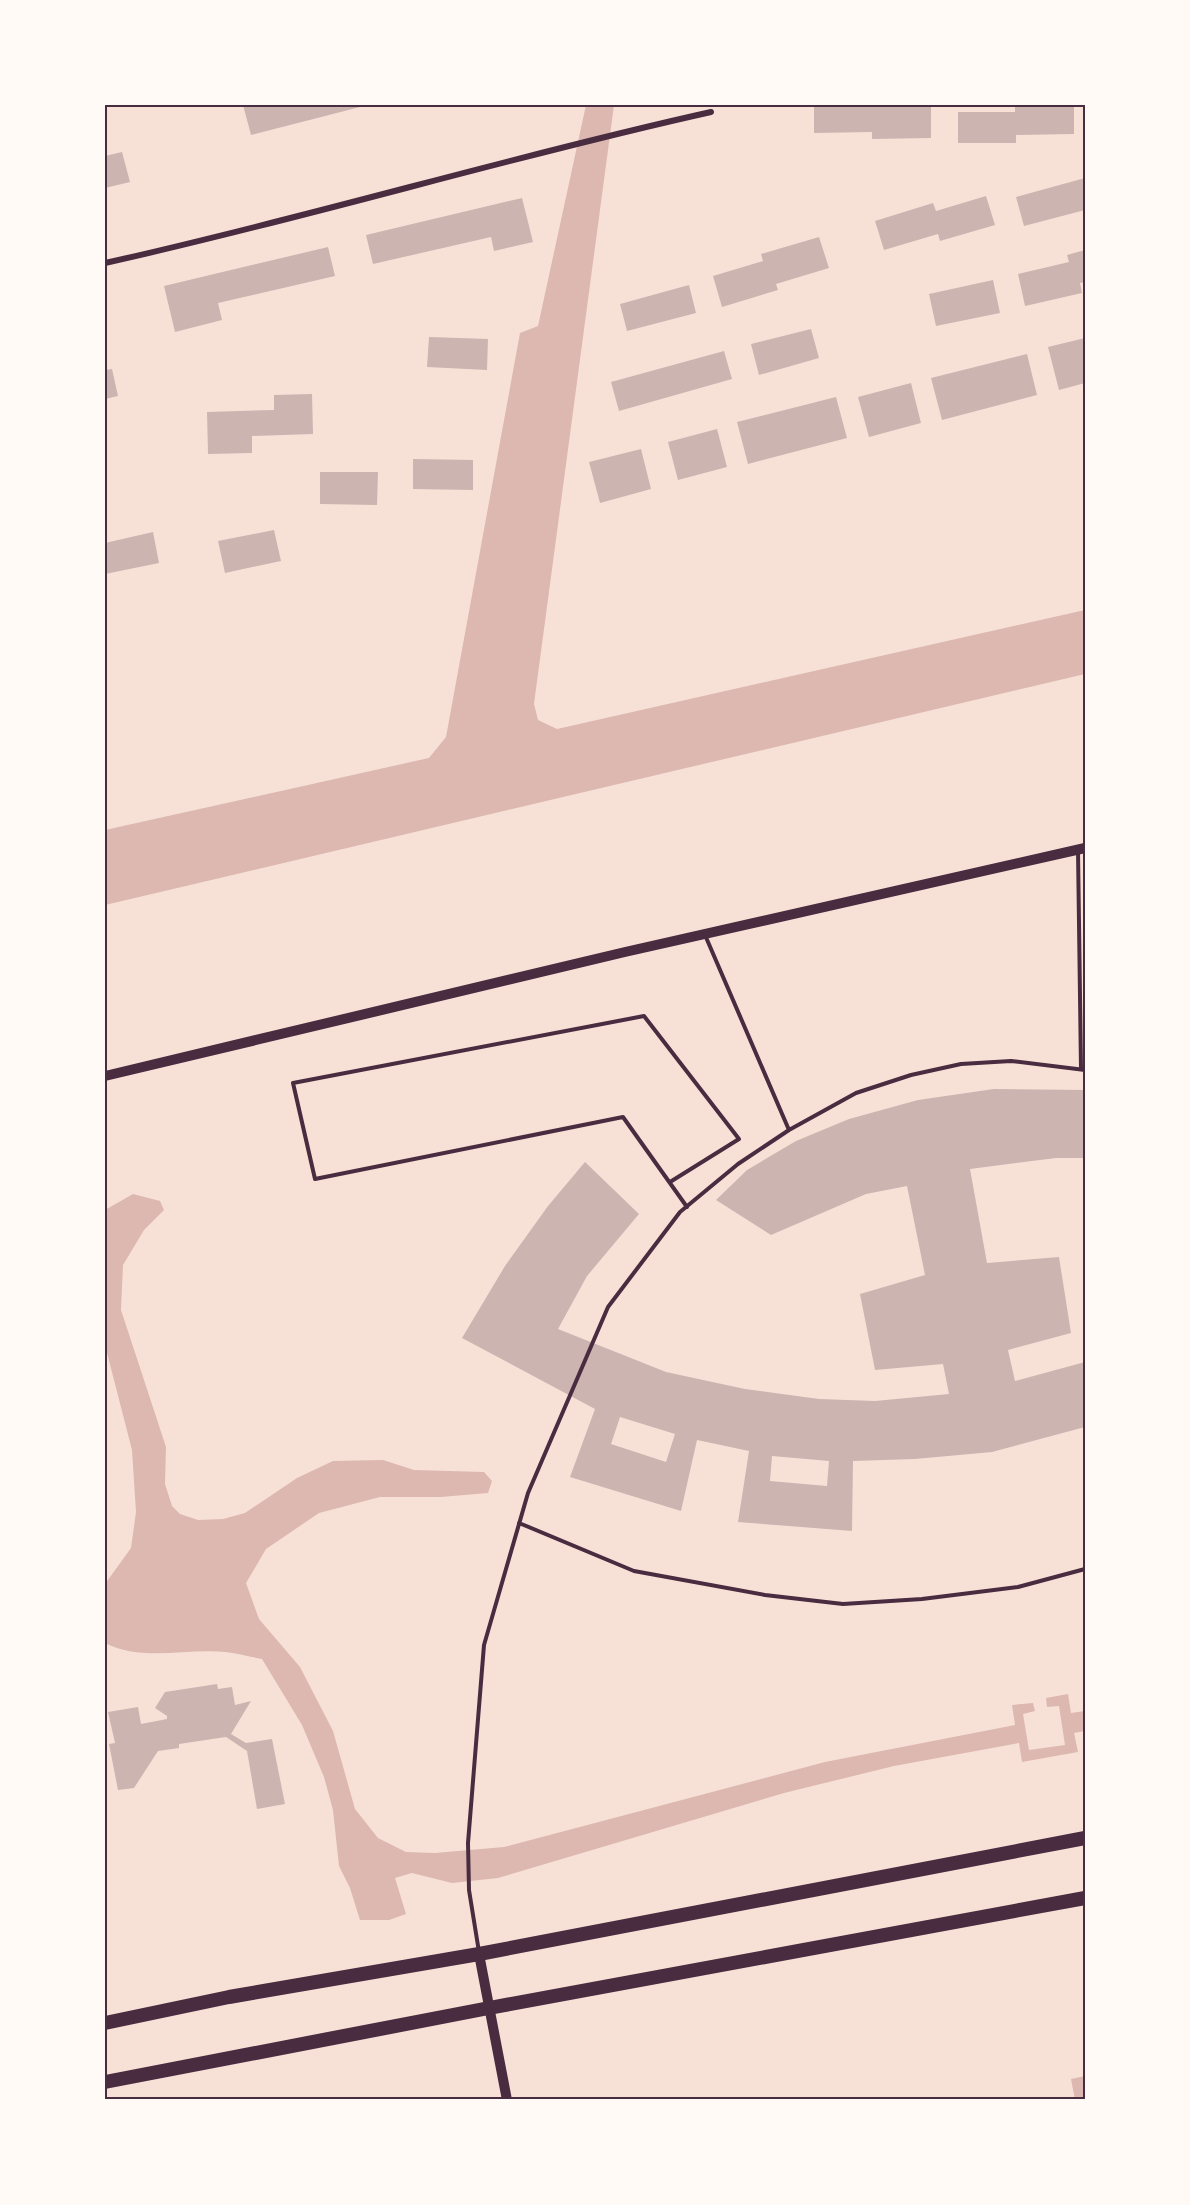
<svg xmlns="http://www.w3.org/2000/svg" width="1190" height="2205" viewBox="0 0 1190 2205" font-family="Figtree,sans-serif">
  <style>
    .water { fill: #dcb8b0 }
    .building { fill: #ccb4b1; fill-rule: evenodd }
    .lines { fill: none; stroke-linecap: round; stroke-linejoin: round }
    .service { stroke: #4a2c40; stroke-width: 4 }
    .minor { stroke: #4a2c40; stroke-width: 6 }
    .tertiary { stroke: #4a2c40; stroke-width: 10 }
    .primary { stroke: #4a2c40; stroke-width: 14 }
    .neatline { fill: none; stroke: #4a2c40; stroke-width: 2 }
  </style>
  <rect width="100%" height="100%" fill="#f7e1d7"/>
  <!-- water -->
  <path class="water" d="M 586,105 L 614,105 L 534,704 L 538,720 L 557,729 L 1085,610 L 1085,674 L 105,905 L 105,830 L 429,758 L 446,737 L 520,333 L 538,326 Z
    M 133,1194 L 160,1201 L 164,1210 L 144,1230 L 123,1265 L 121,1310 L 166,1447 L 165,1484 L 172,1506 L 180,1514 L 198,1520 L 223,1519 L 245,1513 L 297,1478 L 333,1461 L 383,1460 L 414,1470 L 484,1472 L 492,1481 L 488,1493 L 441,1497 L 380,1497 L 319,1513 L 266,1549 L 246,1583 L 259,1619 L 300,1667 L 333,1731 L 355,1809 L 378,1838 L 406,1852 L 435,1853 L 504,1847 L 825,1762 L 1015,1725 L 1012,1705 L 1033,1703 L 1035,1711 L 1023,1714 L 1029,1750 L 1065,1745 L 1059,1706 L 1047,1707 L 1046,1698 L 1068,1694 L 1071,1713 L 1085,1711 L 1085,1731 L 1074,1733 L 1078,1752 L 1022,1762 L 1019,1743 L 894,1766 L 784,1793 L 498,1878 L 452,1883 L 412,1873 L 395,1878 L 406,1914 L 389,1920 L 360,1920 L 350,1888 L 339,1866 L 333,1810 L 324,1777 L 302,1725 L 262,1659 C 250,1657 237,1653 225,1652 C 187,1648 141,1662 105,1643 L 105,1584 L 131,1548 L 136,1512 L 132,1450 L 105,1345 L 105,1210 Z
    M 1085,2076 L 1085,2100 L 1075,2100 L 1071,2079 Z"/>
  <!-- building -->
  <path class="building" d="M 243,105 L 364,105 L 364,106 L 251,135 Z
    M 814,105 L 931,106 L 931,138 L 872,139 L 872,132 L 814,133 Z
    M 1074,105 L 1074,134 L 1016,135 L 1016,143 L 958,143 L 958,112 L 1015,112 L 1015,106 Z
    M 122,152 L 130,182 L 105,188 L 105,156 Z
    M 1085,178 L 1085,210 L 1024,226 L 1016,197 Z
    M 986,196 L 995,225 L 940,241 L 938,234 L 884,250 L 875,221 L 933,203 L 936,211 Z
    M 522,198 L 533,242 L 494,251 L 491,237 L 373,264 L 366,235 Z
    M 819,237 L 829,268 L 776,284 L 778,290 L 722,307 L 713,276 L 763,261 L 761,254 Z
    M 328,247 L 335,276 L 218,303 L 222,320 L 175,332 L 164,286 Z
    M 1085,250 L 1085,282 L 1080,283 L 1082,293 L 1025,306 L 1018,274 L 1069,262 L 1067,255 Z
    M 993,280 L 1000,313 L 936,326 L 929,294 Z
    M 689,285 L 696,313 L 627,331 L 620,304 Z
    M 811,329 L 819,358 L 759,375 L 751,344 Z
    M 429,337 L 488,339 L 487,370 L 427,367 Z
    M 1085,338 L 1085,383 L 1059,390 L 1048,347 Z
    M 724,351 L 732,379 L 619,411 L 611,382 Z
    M 1027,354 L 1037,395 L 942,420 L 931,378 Z
    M 112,369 L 118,396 L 105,399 L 105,370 Z
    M 911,383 L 921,423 L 869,437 L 858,397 Z
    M 312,394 L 313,434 L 252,436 L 252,453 L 208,454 L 207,412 L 274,410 L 274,395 Z
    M 836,397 L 847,438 L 748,464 L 737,422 Z
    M 717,429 L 727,467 L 678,480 L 668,442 Z
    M 641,449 L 651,489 L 600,503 L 589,462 Z
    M 413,459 L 473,460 L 473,490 L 413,489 Z
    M 320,472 L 378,472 L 377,505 L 320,504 Z
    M 274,530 L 281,561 L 225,573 L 218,541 Z
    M 153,532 L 159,563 L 105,574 L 105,543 Z
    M 994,1089 L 1085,1090 L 1085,1158 L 1056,1158 L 970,1169 L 987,1263 L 1059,1257 L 1071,1333 L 1008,1350 L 1015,1381 L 1085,1362 L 1085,1427 L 992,1452 L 915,1459 L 853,1461 L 852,1531 L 738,1522 L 749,1451 L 697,1440 L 681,1511 L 570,1477 L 595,1409 L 462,1338 L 505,1266 L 548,1206 L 585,1162 L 639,1214 L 587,1276 L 558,1329 L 666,1372 L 745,1389 L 819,1399 L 875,1401 L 949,1394 L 943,1364 L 875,1370 L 860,1294 L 925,1275 L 907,1186 L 866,1194 L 771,1235 L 716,1200 L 747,1170 L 796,1141 L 849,1119 L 918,1100 ZM 620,1417 L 675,1434 L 666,1462 L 611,1444 ZM 772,1456 L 829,1461 L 827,1486 L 770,1481 Z
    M 217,1684 L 218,1689 L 232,1687 L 235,1705 L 251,1701 L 231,1734 L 246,1743 L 272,1739 L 285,1804 L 257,1809 L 247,1751 L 226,1737 L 179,1744 L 179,1748 L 158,1751 L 134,1788 L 118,1790 L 109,1744 L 115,1743 L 108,1712 L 138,1707 L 141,1724 L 167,1719 L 167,1716 L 155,1708 L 165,1692 Z"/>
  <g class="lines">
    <!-- service -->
    <path class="service" d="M 1078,850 L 1081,1069
      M 705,935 L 789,1130
      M 670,1182 L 739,1139 L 644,1016 L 293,1083 L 315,1179 L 623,1117 L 687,1207
      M 519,1523 L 634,1571 L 765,1595 L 843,1604 L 922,1599 L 1018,1587 L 1085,1569
      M 479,1952 L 469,1890 L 468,1843 L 484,1645 L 528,1493 L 608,1307 L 680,1212 L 738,1164 L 789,1130 L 856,1093 L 911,1075 L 961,1064 L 1011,1061 L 1085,1070"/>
    <!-- minor -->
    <path class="minor" d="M 105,263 C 308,218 508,157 711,112"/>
    <!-- tertiary -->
    <path class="tertiary" d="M 105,1076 L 625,952 L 1085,848
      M 479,1954 L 507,2100"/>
    <!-- primary -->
    <path class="primary" d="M 105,2023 L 229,1997 L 479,1954 L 1085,1838
      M 105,2082 L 489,2008 L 1085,1898"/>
  </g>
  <!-- border -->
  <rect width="1190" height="2205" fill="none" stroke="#fffaf5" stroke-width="213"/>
  <rect x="106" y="106" width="978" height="1992" class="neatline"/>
</svg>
